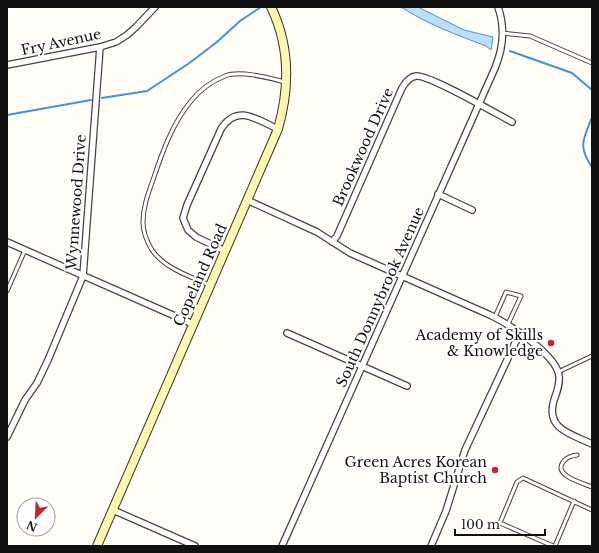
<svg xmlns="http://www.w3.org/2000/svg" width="599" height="553" viewBox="0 0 599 553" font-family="'Libre Baskerville',serif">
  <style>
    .water { fill: #b9e0f7; stroke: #3f96cf }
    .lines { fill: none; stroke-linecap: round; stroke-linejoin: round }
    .stream { stroke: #3f96cf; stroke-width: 2 }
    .lane-casing { stroke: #444; stroke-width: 5 }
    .street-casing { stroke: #444; stroke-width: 8 }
    .secondary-casing { stroke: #333; stroke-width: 10 }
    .lane { stroke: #fff; stroke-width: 3 }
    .street { stroke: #fff; stroke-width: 5.5 }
    .secondary { stroke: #fff6b0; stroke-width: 8 }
    .poi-dot { fill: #c4262e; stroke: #fff; stroke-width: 1.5 }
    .labels { text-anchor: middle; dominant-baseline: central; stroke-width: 4; stroke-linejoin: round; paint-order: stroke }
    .street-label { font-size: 14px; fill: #111; stroke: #fff }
    .poi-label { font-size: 14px; fill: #111; stroke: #fff; text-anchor: end }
  </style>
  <rect width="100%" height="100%" fill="#fffdf5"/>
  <!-- water -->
  <path class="water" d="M 401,7 L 418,7 L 464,30 L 493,37 L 491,50 L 486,46 C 457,35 427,24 401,7 Z"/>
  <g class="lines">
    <!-- stream -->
    <path class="stream" d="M 510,51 L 572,73 L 592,90
      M 102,98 L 147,91 L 188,64 L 217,42 L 240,21 L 261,7
      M 7,115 L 91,100
      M 592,117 C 584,139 577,145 592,167"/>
    <defs>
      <path id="lane" d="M 502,33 L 530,36 L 592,63
        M 209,285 C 190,276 165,269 152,250 C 147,242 143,232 143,222 C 143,207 148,194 153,180 C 162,153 172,124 191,101 C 200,90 212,81 225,76 C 241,70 269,78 285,82
        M 7,291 L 25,250
        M 495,317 L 506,292 L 521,296 L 508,324
        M 558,372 L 592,356
        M 577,455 C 571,456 567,457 563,462 C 553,476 583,483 592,487
        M 553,546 L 500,523 L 517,482 L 523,478 L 592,510
        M 555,546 L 574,501"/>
      <path id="street" d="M 7,65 L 100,47 L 116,42 L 127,35 L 136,27 L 155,7
        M 438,194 L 472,210
        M 247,200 L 317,232 L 350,253 L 490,315 C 509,324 557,355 559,376 C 560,384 557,392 554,400 C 545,429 571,434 592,444
        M 7,242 L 193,324
        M 332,242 L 337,236 L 402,88 C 405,83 409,77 416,76 C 428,74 497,114 512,122
        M 225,251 L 196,237 L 188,230 L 183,218 L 187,205 L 221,129 C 237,104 256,119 278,129
        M 287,333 L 407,386
        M 7,437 L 25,400 L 37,383 L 48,360 L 83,276 L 100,47
        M 113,510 L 195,546
        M 282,546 L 495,68 C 503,49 505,27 498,7
        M 431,546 L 446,511 L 465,450 L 515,343 L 522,333"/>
      <path id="secondary" d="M 97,546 L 278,129 C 290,87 290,46 271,7"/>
    </defs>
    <!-- lane casing -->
    <use href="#lane" class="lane-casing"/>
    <!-- street casing -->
    <use href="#street" class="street-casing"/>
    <!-- secondary casing -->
    <use href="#secondary" class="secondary-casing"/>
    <!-- lane -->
    <use href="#lane" class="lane"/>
    <!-- street -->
    <use href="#street" class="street"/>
    <!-- secondary -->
    <use href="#secondary" class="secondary"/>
  </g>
  <!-- markers -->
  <g class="poi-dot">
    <circle cx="551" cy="343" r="4"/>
    <circle cx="495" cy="470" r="4"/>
  </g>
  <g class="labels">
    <!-- street labels -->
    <g class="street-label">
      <text transform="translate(61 42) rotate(-12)">Fry Avenue</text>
      <text transform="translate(363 147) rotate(-66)">Brookwood Drive</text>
      <text transform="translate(76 202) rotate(-86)">Wynnewood Drive</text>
      <text transform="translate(200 275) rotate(-66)">Copeland Road</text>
      <text transform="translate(380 297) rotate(-66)">South Donnybrook Avenue</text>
    </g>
    <!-- poi labels -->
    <g class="poi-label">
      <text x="543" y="335">Academy of Skills<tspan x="543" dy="16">&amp; Knowledge</tspan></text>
      <text x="487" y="462">Green Acres Korean<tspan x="487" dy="16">Baptist Church</tspan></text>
    </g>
  </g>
  <!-- border -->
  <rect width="599" height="553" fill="none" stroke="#111111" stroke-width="16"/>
  <!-- north arrow -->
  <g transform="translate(36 517) rotate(204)"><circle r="19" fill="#ffffff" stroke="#a0a0a0"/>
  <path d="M0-3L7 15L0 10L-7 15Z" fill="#c4262e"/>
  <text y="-6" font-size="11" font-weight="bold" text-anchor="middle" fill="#111111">N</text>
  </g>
  <!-- scale -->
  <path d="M455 529v6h90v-6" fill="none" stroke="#111111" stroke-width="2"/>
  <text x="461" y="529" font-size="12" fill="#111111" stroke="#ffffff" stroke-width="3" paint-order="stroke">100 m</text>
</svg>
